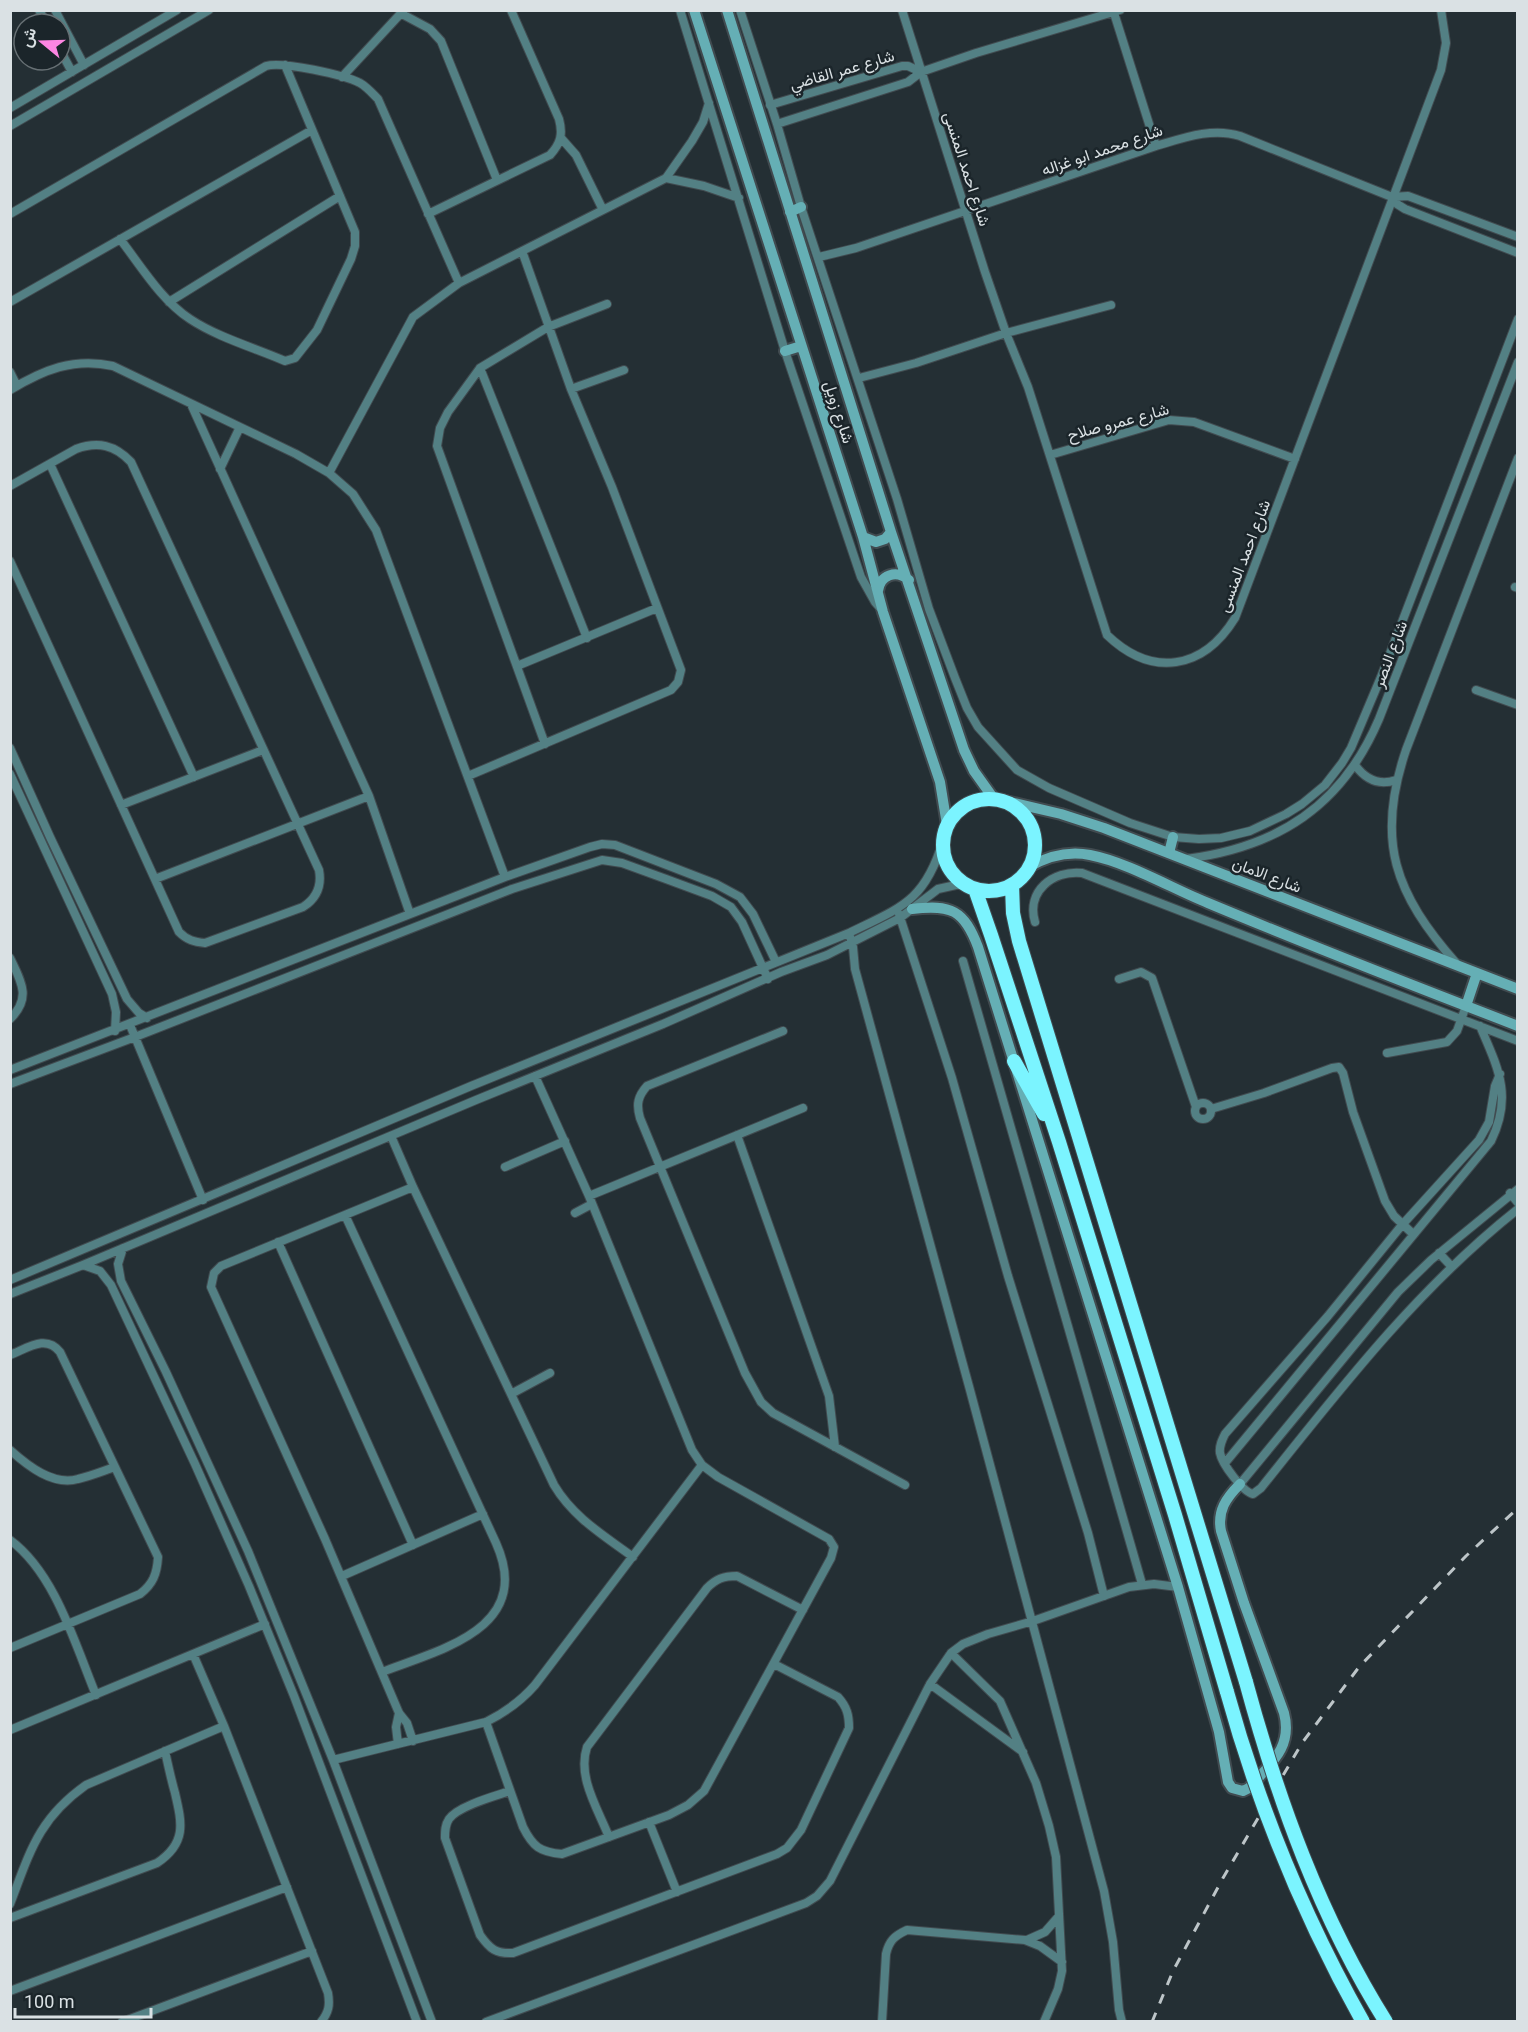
<svg xmlns="http://www.w3.org/2000/svg" width="1528" height="2032" viewBox="0 0 1528 2032" font-family="Roboto,Vazirmatn,sans-serif">
  <style>
    .lines { fill: none; stroke-linecap: round; stroke-linejoin: round }
    .street-casing { stroke: #414b50; stroke-width: 10 }
    .secondary-casing { stroke: #414b50; stroke-width: 14 }
    .highway-casing { stroke: #414b50; stroke-width: 16 }
    .street { stroke: #538084; stroke-width: 8 }
    .secondary { stroke: #65afb5; stroke-width: 10 }
    .highway { stroke: #7bf4ff; stroke-width: 14 }
    .rail { stroke: #bdc5c8; stroke-width: 3; stroke-dasharray: 10 10; stroke-linecap: butt }
    .highway-bridge-casing { stroke: #414b50; stroke-width: 16; stroke-linecap: butt }
    .highway-bridge { stroke: #7bf4ff; stroke-width: 14 }
    .labels { text-anchor: middle; dominant-baseline: central; stroke-width: 5; stroke-linejoin: round; paint-order: stroke }
    .street-label { font-size: 16px; fill: #dae1e4; stroke: #1b252a }
  </style>
  <rect width="100%" height="100%" fill="#242f34"/>
  <g class="lines">
    <defs>
      <path id="street" d="M 39,10 L 47,24
        M 55,10 L 84,65
        M 680,10 L 785,351 L 861,577 L 875,602 L 882,610
        M 740,10 L 777,124 L 801,207 L 897,499 L 929,609 L 955,678 L 967,708 L 978,727 L 1017,770 L 1049,788 L 1130,823 L 1173,837 L 1199,839 L 1221,838 L 1250,831 L 1286,814 L 1302,804 L 1325,785 L 1342,763 L 1351,748 L 1381,677 L 1518,319
        M 902,10 L 985,272 L 1006,333 L 1028,387 L 1107,635 C 1152,678 1203,670 1235,618 L 1441,70 L 1446,43 L 1441,10
        M 1114,13 L 1156,146
        M 402,14 L 430,29 L 441,41 L 497,180
        M 60,50 L 72,72
        M 342,77 L 404,10
        M 770,105 L 902,66 L 908,66 L 921,72
        M 10,108 L 177,10
        M 777,124 L 908,82 L 921,72 L 976,53 L 1120,10
        M 10,126 L 209,10
        M 561,138 L 576,155 L 603,210
        M 666,178 L 704,186 L 739,198
        M 1392,197 L 1397,204 L 1405,209 L 1518,253
        M 10,214 L 266,66 C 282,61 345,75 360,83 C 367,87 372,93 378,99 L 459,283
        M 428,214 L 550,155 C 561,143 563,134 559,119 L 511,10
        M 120,239 C 141,266 161,300 190,319 C 217,337 255,348 285,361 L 295,358 L 317,330 L 351,259 L 355,246 L 355,232 L 285,65
        M 819,257 L 856,248 L 1156,146 C 1183,138 1212,127 1240,136 L 1392,197 L 1408,196 L 1518,237
        M 10,302 L 312,130
        M 169,302 L 340,196
        M 480,368 L 587,638
        M 10,372 L 17,386
        M 859,378 L 916,363 L 1006,333 L 1111,305
        M 571,389 L 624,370
        M 10,390 C 43,370 74,357 113,366 L 296,454 L 329,473 L 353,494 L 376,530 L 505,877
        M 191,404 L 369,796 L 410,914
        M 1050,455 L 1169,420 L 1194,422 L 1295,459
        M 50,464 L 194,777
        M 220,469 L 240,427
        M 329,473 L 413,317 L 459,283 L 666,178 L 692,141 L 703,122 L 709,103
        M 10,486 L 76,449 C 98,441 115,445 131,462 L 319,870 C 322,886 317,898 303,907 L 205,943 C 194,942 187,940 179,932 L 10,561
        M 1515,587 L 1518,588
        M 517,666 L 657,608
        M 1476,690 L 1518,705
        M 545,744 L 437,446 L 440,428 L 448,412 L 480,368 L 548,327 L 607,304
        M 10,748 L 50,837 L 127,999 L 139,1013 L 147,1018
        M 1355,765 C 1366,780 1379,786 1396,780
        M 10,774 L 112,994 L 116,1012 L 115,1031
        M 468,776 L 671,690 L 678,682 L 681,670 L 612,487 L 571,389 L 522,251
        M 121,805 L 263,750
        M 1186,859 C 1278,847 1342,806 1379,719 L 1518,362
        M 155,879 L 369,796
        M 899,914 L 952,1078 L 1008,1276 L 1088,1533 L 1104,1596
        M 1035,922 C 1026,891 1053,870 1082,873 L 1518,1041
        M 849,933 L 853,947 L 855,969 L 970,1390 L 1104,1891 L 1113,1942 L 1119,2010 L 1122,2022
        M 10,958 C 21,981 32,998 10,1019
        M 963,961 L 1142,1584
        M 1457,964 C 1395,894 1375,841 1406,750 L 1518,458
        M 1119,979 L 1141,972 L 1152,978 L 1196,1107
        M 130,1025 L 203,1200
        M 783,1031 L 647,1086 C 638,1096 636,1104 640,1118 L 745,1373 L 761,1402 L 773,1413 L 905,1485
        M 1387,1053 L 1447,1042 L 1457,1031 L 1466,1006
        M 10,1070 L 505,877 L 590,847 L 602,844 L 615,845 L 716,884 L 740,897 L 753,914 L 776,962
        M 1500,1074 L 1495,1086 L 1489,1122 L 1479,1140 L 1402,1225 L 1328,1316 L 1225,1434 C 1222,1440 1219,1446 1220,1453 C 1222,1464 1243,1492 1253,1494 L 1261,1488 C 1340,1389 1418,1288 1518,1209
        M 10,1084 L 135,1037 L 512,889 L 602,860 L 622,863 L 666,879 L 712,896 L 731,907 L 742,922 L 768,979
        M1195 1111a8 8 0 1 1 16 0a8 8 0 1 1-16 0Z
        M 1211,1109 L 1264,1093 L 1332,1068 L 1339,1067 L 1343,1073 L 1353,1112 L 1385,1201 L 1394,1216 L 1413,1234
        M 737,1135 L 829,1396 L 835,1447
        M 391,1136 L 413,1187 L 554,1485 C 573,1517 603,1535 633,1557
        M 505,1167 L 565,1141
        M 1510,1193 L 1518,1203
        M 589,1196 L 803,1108
        M 575,1213 L 592,1204
        M 345,1215 L 496,1543 C 534,1628 442,1649 382,1672
        M 278,1242 L 413,1545
        M 123,1248 L 118,1264 L 121,1281 L 166,1372 L 248,1551 L 333,1760 L 432,2022
        M 1439,1253 L 1452,1267
        M 83,1265 L 100,1271 L 111,1285 L 195,1464 L 249,1586 L 294,1696 L 417,2022
        M 10,1280 L 471,1086 L 849,933 C 902,907 925,901 943,841
        M 10,1294 L 83,1265 L 476,1100 L 663,1024 L 781,972 L 827,955 L 900,918 L 938,889 L 956,885 L 965,885
        M 10,1355 C 28,1348 46,1334 60,1352 L 158,1557 C 157,1574 153,1584 140,1594 L 10,1648
        M 511,1394 L 550,1373
        M 10,1450 C 28,1466 53,1486 78,1479 C 91,1476 103,1471 115,1467
        M 1225,1463 L 1491,1141 C 1513,1096 1498,1068 1480,1026
        M 1240,1484 L 1398,1292 L 1431,1260 L 1518,1189
        M 10,1540 C 55,1573 75,1644 96,1695
        M 342,1576 L 483,1514
        M 951,1653 L 1000,1701 L 1036,1783 L 1049,1826 L 1056,1857 L 1062,1971 L 1058,1989 L 1044,2022
        M 193,1654 L 224,1726 L 328,1993 C 330,2005 329,2012 321,2022
        M 930,1684 L 1023,1752
        M 486,1722 L 523,1827 C 533,1847 540,1852 562,1854 L 669,1815 L 688,1805 L 704,1791 L 831,1558 L 834,1547 L 829,1539 L 718,1477 L 702,1465 L 692,1450 L 589,1196 L 535,1076
        M 10,1730 L 265,1624
        M 413,1741 L 407,1723 L 399,1713 L 325,1539 L 211,1287 L 214,1273 L 221,1266 L 413,1187
        M 398,1744 L 396,1727 L 399,1713
        M 333,1760 L 486,1722 C 506,1712 521,1701 535,1685 L 702,1465
        M 510,1791 C 495,1796 458,1806 449,1819 C 445,1825 445,1831 445,1838 L 480,1935 C 490,1949 496,1954 513,1953 L 777,1854 L 787,1848 L 801,1830 L 849,1728 C 849,1715 847,1707 838,1697 L 774,1664
        M 649,1822 L 677,1892
        M 609,1837 C 598,1809 577,1777 587,1747 L 707,1588 C 716,1579 723,1576 737,1576 L 803,1610
        M 10,1904 C 30,1852 38,1819 86,1785 L 224,1726
        M 10,1918 L 157,1863 C 187,1843 182,1823 175,1793 C 171,1779 168,1765 165,1751
        M 1027,1940 L 1045,1932 L 1059,1916
        M 10,1991 L 287,1887
        M 122,2022 L 312,1951
        M 486,2022 L 806,1903 L 817,1896 L 830,1881 L 930,1684 L 951,1653 L 963,1644 L 988,1634 L 1033,1621 L 1129,1587 L 1154,1584 L 1178,1587
        M 882,2022 L 886,1954 C 889,1941 894,1936 907,1930 L 1025,1940 L 1040,1946 L 1062,1962"/>
      <path id="secondary" d="M 694,10 L 863,537 L 883,612 L 940,782 L 947,825
        M 727,10 L 891,532 L 964,750 L 974,771 L 994,799
        M 790,212 L 801,207
        M 785,351 L 801,346
        M 863,537 L 876,542 L 885,539 L 891,532
        M 878,591 C 880,575 896,569 909,580
        M 1001,800 L 1061,814 L 1104,828 L 1518,989
        M 1169,853 L 1173,837
        M 1029,867 C 1048,856 1069,851 1090,855 C 1127,862 1173,889 1208,903 C 1311,946 1414,986 1518,1026
        M 912,909 C 951,904 964,910 978,947 L 1178,1587 L 1219,1732 L 1228,1782 L 1232,1788 L 1243,1791 L 1249,1788 C 1270,1764 1293,1748 1284,1713 L 1244,1603 L 1221,1531 C 1217,1511 1226,1498 1240,1484
        M 1466,1006 L 1477,973"/>
      <path id="highway" d="M943 845a46 46 0 1 1 92 0a46 46 0 1 1-92 0Z
        M 1012,885 L 1013,913 L 1019,941 L 1246,1682
        M 975,889 L 991,935 L 1059,1142 L 1175,1515 L 1227,1692
        M 1014,1061 L 1044,1114"/>
    </defs>
    <!-- street casing -->
    <use href="#street" class="street-casing"/>
    <!-- secondary casing -->
    <use href="#secondary" class="secondary-casing"/>
    <!-- highway casing -->
    <use href="#highway" class="highway-casing"/>
    <!-- street -->
    <use href="#street" class="street"/>
    <!-- secondary -->
    <use href="#secondary" class="secondary"/>
    <!-- highway -->
    <use href="#highway" class="highway"/>
    <!-- rail -->
    <path class="rail" d="M 1152,2022 L 1173,1971 L 1223,1878 L 1302,1743 L 1359,1667 L 1466,1556 L 1518,1508"/>
    <defs>
      <path id="highway-bridge" d="M 1246,1682 C 1278,1800 1320,1917 1386,2022
        M 1227,1692 C 1259,1808 1304,1917 1363,2022"/>
    </defs>
    <!-- highway-bridge casing -->
    <use href="#highway-bridge" class="highway-bridge-casing"/>
    <!-- highway-bridge -->
    <use href="#highway-bridge" class="highway-bridge"/>
  </g>
  <g class="labels">
    <!-- street labels -->
    <g class="street-label">
      <text transform="translate(842 70) rotate(-16)">شارع عمر القاضي</text>
      <text transform="translate(1102 150) rotate(-19)">شارع محمد ابو غزاله</text>
      <text transform="translate(967 169) rotate(72)">شارع احمد المنسى</text>
      <text transform="translate(839 412) rotate(72)">شارع زويل</text>
      <text transform="translate(1118 422) rotate(-15)">شارع عمرو صلاح</text>
      <text transform="translate(1244 556) rotate(-69)">شارع احمد المنسى</text>
      <text transform="translate(1390 654) rotate(-69)">شارع النصر</text>
      <text transform="translate(1267 875) rotate(21)">شارع الامان</text>
    </g>
  </g>
  <!-- border -->
  <rect width="1528" height="2032" fill="none" stroke="#dae1e4" stroke-width="24"/>
  <!-- north arrow -->
  <g transform="translate(42 42) rotate(289)"><circle r="28" fill="#1b252a" stroke="#677074" stroke-width="1.5"/>
  <path d="M0-4.5L10 22L0 15L-10 22Z" fill="#fd86e2"/>
  <text y="-9" font-size="16" font-weight="bold" text-anchor="middle" fill="#dae1e4">ش</text>
  </g>
  <!-- scale -->
  <path d="M15 2008v9h136v-9" fill="none" stroke="#dae1e4" stroke-width="3"/>
  <text x="24" y="2008" font-size="18" fill="#dae1e4" stroke="#1b252a" stroke-width="4.5" paint-order="stroke">100 m</text>
</svg>
